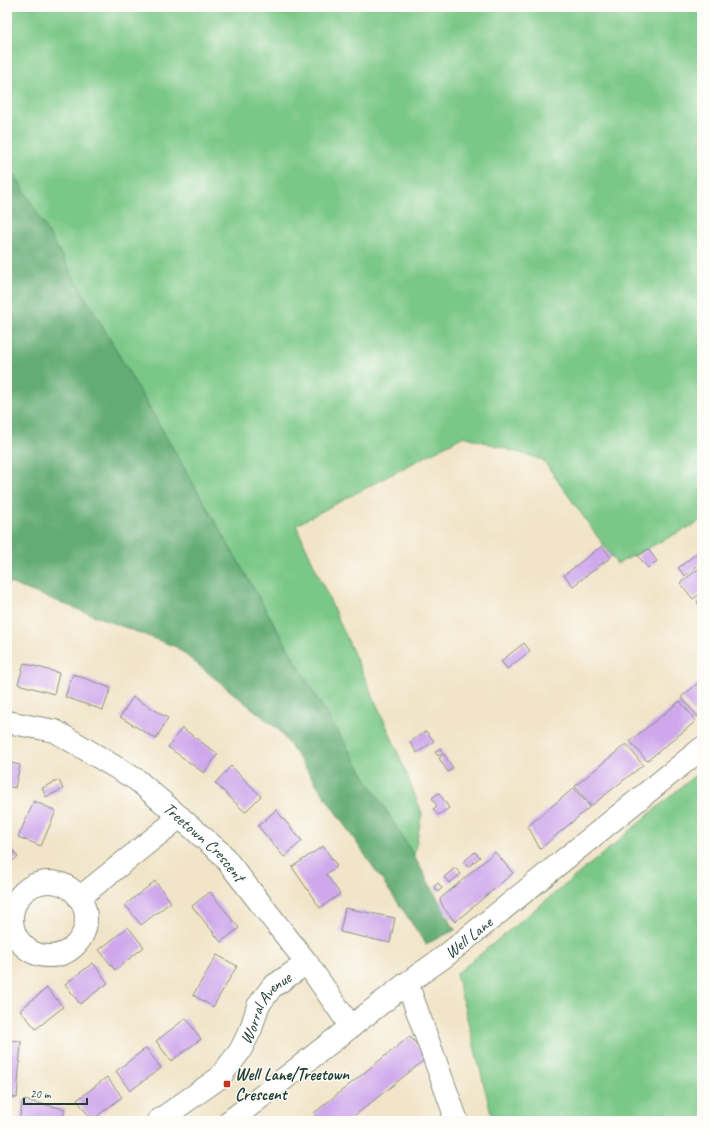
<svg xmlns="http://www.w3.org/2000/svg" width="709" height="1128" viewBox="0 0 709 1128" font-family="Caveat,sans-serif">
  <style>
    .green { fill: #7ac887; stroke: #4c825e }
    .forest { fill: #63ac74; stroke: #417454 }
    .building { fill: #cfa8ec }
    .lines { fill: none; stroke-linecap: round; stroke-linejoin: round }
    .minor-casing { stroke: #88907e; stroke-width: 24 }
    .minor { stroke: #fff; stroke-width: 22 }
    .poi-dot { fill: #c8321e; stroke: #fdfcf7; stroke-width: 1.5 }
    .labels { text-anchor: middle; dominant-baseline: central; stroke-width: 3; stroke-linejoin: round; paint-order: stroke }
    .street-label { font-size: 17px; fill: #1f3d34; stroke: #fdfcf7 }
    .poi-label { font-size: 17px; font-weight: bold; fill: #1f3d34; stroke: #fdfcf7; text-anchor: start }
  </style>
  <rect width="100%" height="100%" fill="#fdfcf7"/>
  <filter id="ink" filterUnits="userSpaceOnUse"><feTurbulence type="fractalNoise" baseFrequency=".025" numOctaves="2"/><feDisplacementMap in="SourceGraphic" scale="8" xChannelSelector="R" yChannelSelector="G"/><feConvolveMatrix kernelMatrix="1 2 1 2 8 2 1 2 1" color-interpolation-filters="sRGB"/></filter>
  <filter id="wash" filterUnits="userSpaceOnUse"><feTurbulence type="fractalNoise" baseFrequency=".012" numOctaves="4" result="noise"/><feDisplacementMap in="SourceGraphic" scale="16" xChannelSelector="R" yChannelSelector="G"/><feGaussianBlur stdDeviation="0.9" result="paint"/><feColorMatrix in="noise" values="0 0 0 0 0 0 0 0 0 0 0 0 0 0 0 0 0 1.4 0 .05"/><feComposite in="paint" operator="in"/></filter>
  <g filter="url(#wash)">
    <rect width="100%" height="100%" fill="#f1e4c8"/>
    <!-- green -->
    <path class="green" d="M 7,7 L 702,7 L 702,518 L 697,523 L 617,564 L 543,460 L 464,436 L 296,525 L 394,743 L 422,813 L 414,856 L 318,700 L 9,166 L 7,161 Z
      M 702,769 L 702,1121 L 493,1121 L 456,974 L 611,847 Z"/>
    <!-- forest -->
    <path class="forest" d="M 7,161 L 318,700 L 414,856 L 455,930 L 426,944 L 280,731 L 176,647 L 7,582 Z"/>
    <g id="blocks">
      <!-- building -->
      <path class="building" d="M 602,546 L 611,557 L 573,586 L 564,575 Z
        M 648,549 L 657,561 L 648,568 L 638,556 Z
        M 702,549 L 702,562 L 685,576 L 678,568 Z
        M 702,566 L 702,592 L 693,599 L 680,583 Z
        M 702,599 L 702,609 L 697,602 Z
        M 524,643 L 530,651 L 507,669 L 501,661 Z
        M 24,663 L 59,673 L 54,694 L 18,684 Z
        M 73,674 L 111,688 L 103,710 L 65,697 Z
        M 702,680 L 702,713 L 698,717 L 681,697 Z
        M 133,697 L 168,718 L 156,739 L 120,717 Z
        M 680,701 L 696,721 L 647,761 L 630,741 Z
        M 182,728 L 218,754 L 204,773 L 168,747 Z
        M 426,731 L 434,741 L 417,753 L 410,742 Z
        M 626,744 L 643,765 L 591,806 L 575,786 Z
        M 440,748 L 443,753 L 438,756 L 435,752 Z
        M 444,754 L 453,768 L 448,772 L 439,758 Z
        M 7,762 L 20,765 L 15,788 L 7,786 Z
        M 231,766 L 261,796 L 245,812 L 215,783 Z
        M 59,780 L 63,789 L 46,797 L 42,788 Z
        M 574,788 L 590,807 L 540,849 L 528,826 Z
        M 439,793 L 449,808 L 438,815 L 433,809 L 437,806 L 432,798 Z
        M 34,801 L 56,811 L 41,846 L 18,837 Z
        M 276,810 L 302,841 L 284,857 L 258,826 Z
        M 7,843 L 18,857 L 7,865 Z
        M 323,846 L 337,866 L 326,874 L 340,894 L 320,908 L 292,867 Z
        M 475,852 L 480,857 L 468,867 L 463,862 Z
        M 495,852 L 513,873 L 455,922 L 443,907 L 440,899 Z
        M 455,868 L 461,874 L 449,883 L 444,877 Z
        M 155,881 L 171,902 L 141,925 L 125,905 Z
        M 438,883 L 442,888 L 438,892 L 434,887 Z
        M 210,892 L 239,928 L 221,942 L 192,906 Z
        M 345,908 L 395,918 L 390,943 L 340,932 Z
        M 128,927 L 144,947 L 115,970 L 99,950 Z
        M 217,955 L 237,966 L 213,1007 L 193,995 Z
        M 93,963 L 108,983 L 80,1004 L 65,984 Z
        M 47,988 L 63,1007 L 36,1029 L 20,1010 Z
        M 186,1018 L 201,1039 L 171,1061 L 156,1041 Z
        M 410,1036 L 427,1058 L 348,1121 L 320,1121 L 314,1113 Z
        M 7,1040 L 21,1041 L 17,1098 L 7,1097 Z
        M 146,1048 L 161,1068 L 130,1091 L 116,1071 Z
        M 107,1077 L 122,1097 L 92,1120 L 77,1100 Z
        M 23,1100 L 65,1109 L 62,1121 L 19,1121 Z"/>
    </g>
  </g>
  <g filter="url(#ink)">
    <use href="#blocks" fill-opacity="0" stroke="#88907e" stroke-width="1"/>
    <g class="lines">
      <defs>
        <g id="minor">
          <path id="s1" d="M 7,722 L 55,731 L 137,780 L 221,853 L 307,963 L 351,1027"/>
          <circle cx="49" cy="919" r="37"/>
          <path d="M 79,898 L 180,817"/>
          <path d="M 407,983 L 456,1118 L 451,1121"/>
          <path id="s2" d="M 158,1121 L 219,1078 L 240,1051 L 251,1029 L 258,1006 L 272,987 L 307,963"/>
          <path id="s3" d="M 230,1121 L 407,983 L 444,957 L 702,748"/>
        </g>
      </defs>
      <!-- minor casing -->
      <use href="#minor" class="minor-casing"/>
      <!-- minor -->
      <use href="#minor" class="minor"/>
    </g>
  </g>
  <!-- markers -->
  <rect class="poi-dot" x="223" y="1080" width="8" height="8" rx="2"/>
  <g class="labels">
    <!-- street labels -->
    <g class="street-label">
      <text stroke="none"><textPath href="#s1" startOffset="236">Treetown Crescent</textPath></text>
      <text stroke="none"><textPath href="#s3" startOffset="301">Well Lane</textPath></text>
      <text stroke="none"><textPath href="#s2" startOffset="160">Worral Avenue</textPath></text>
    </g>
    <!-- poi labels -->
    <g class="poi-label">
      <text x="235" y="1074">Well Lane/Treetown<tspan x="235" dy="20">Crescent</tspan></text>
    </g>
  </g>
  <!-- margin -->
  <rect width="709" height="1128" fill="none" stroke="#fdfcf7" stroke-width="24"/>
  <!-- scale -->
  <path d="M24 1098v6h63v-6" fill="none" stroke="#1f3d34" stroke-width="2"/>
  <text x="30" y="1098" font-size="12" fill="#1f3d34" stroke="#fdfcf7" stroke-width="3" paint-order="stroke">20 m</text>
</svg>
